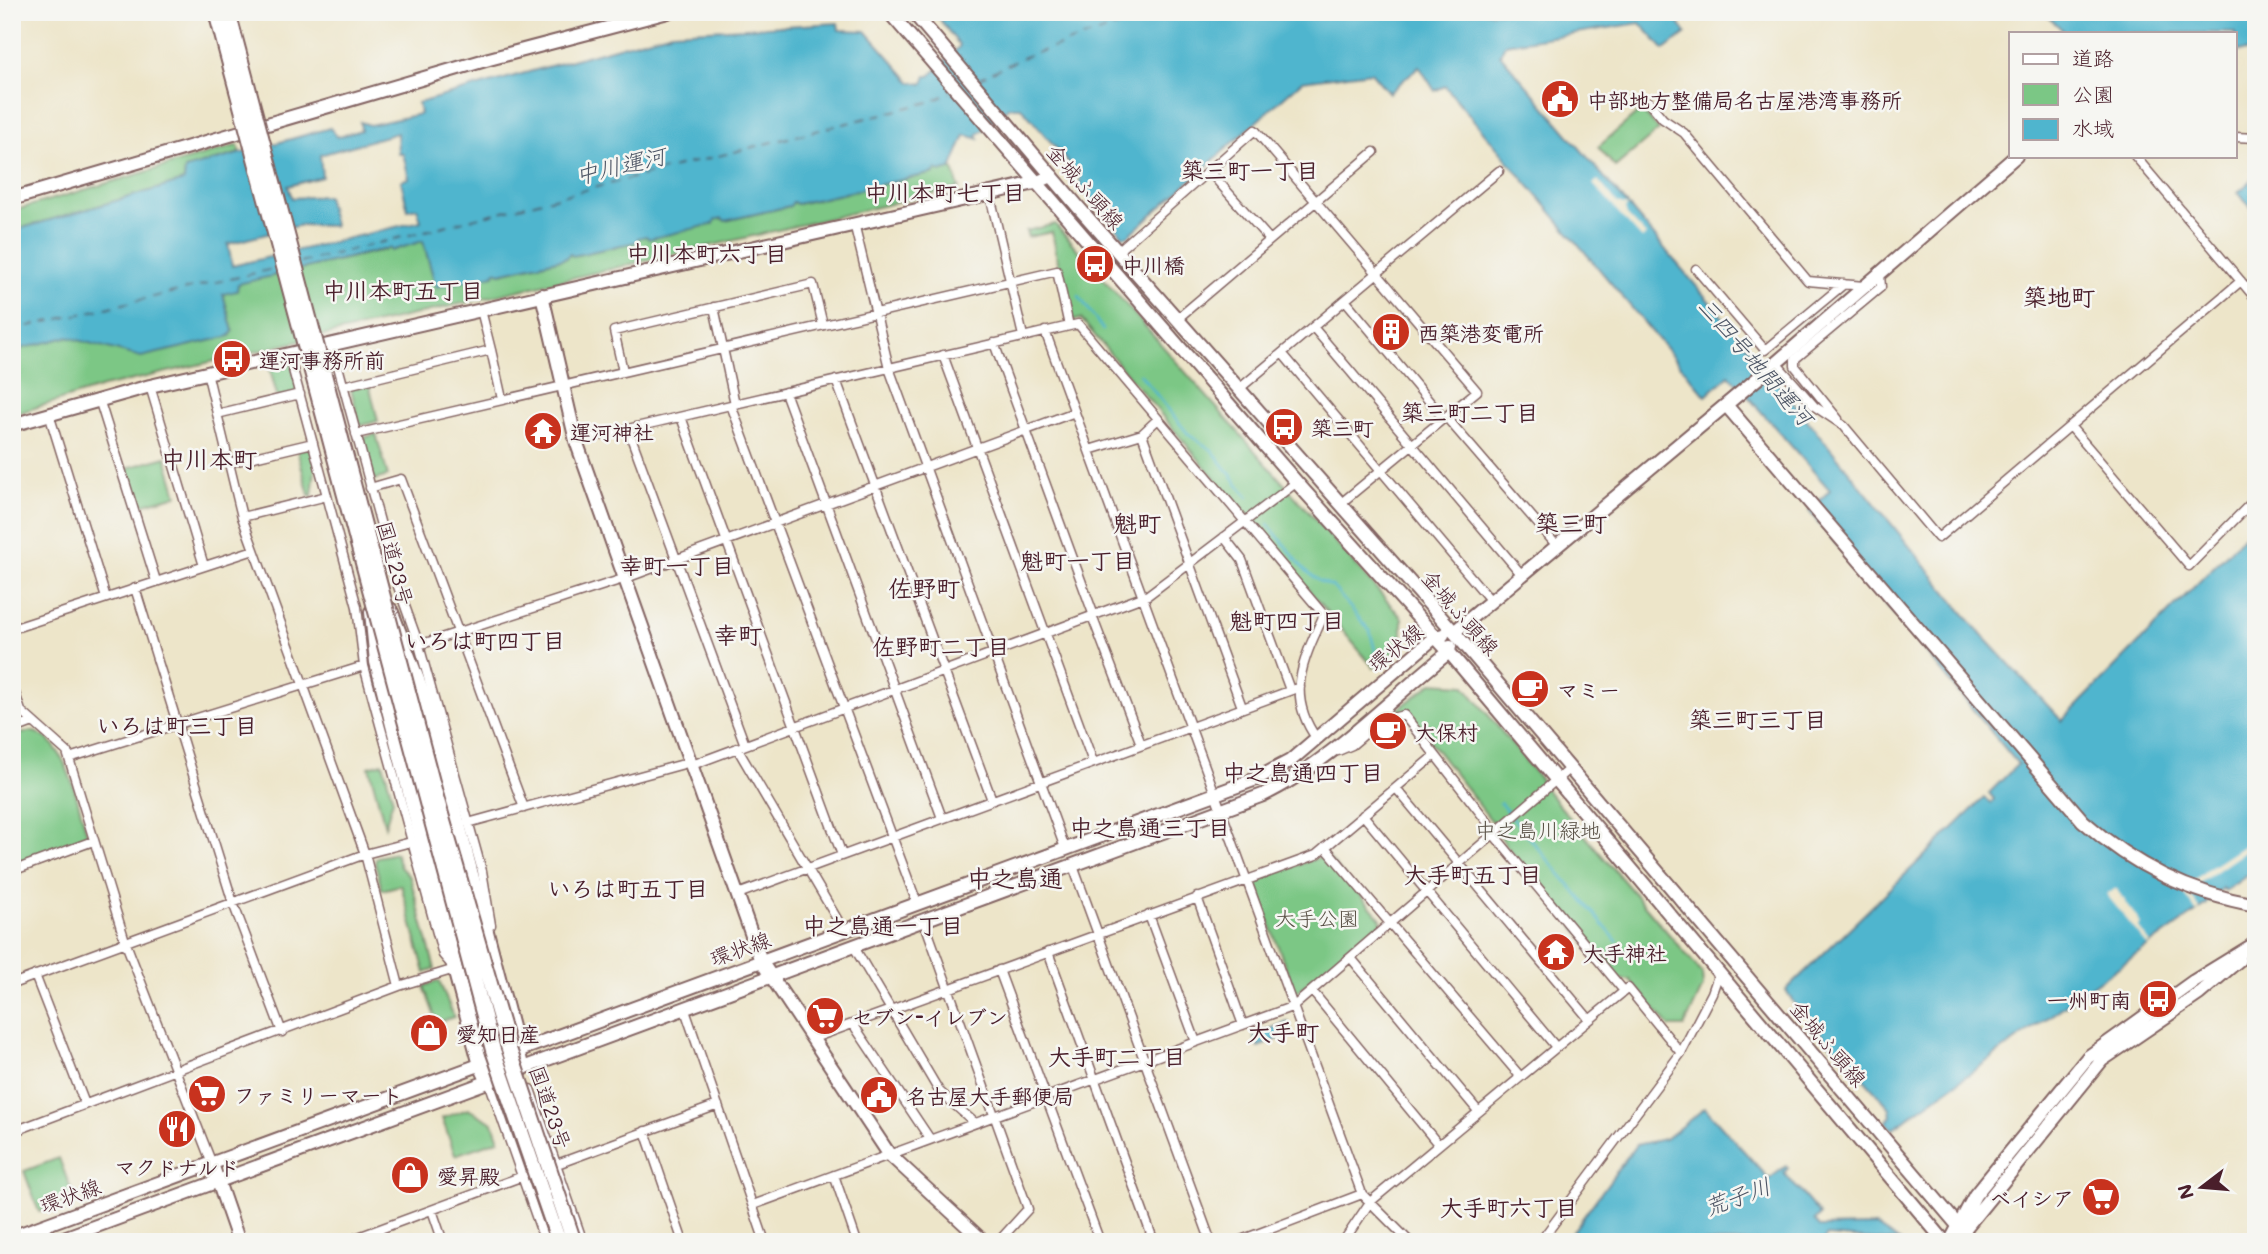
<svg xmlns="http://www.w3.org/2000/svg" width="2268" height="1254" viewBox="0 0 2268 1254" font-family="Mali,'Klee One',sans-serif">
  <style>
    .green { fill: #7bc785; stroke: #627358; stroke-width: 2 }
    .water { fill: #4fb5ce; stroke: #4c6a7c; stroke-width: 2; fill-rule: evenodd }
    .pier { fill: #ede5c9 }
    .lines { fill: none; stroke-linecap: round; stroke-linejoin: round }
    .stream { stroke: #4fb5ce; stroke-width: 2.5 }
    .ferry { stroke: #4c5464; stroke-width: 2; stroke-dasharray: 9 7; stroke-linecap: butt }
    .street-casing { stroke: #836462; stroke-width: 11 }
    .secondary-casing { stroke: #836462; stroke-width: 16 }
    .primary-casing { stroke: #836462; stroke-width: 16 }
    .highway-casing { stroke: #836462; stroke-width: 18 }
    .street { stroke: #fff; stroke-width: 8 }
    .secondary { stroke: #fff; stroke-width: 12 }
    .primary { stroke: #fff; stroke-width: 12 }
    .highway { stroke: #fff; stroke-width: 14 }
    .highway-bridge-casing { stroke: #836462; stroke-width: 18; stroke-linecap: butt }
    .highway-bridge { stroke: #fff; stroke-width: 14 }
    .labels { text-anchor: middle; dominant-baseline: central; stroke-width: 5; stroke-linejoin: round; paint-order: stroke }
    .poi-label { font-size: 21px; font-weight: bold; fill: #4a1f2b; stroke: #f6f6f2; text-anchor: start }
    .street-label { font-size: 21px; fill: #4a1f2b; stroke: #f6f6f2 }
    .park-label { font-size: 21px; fill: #595146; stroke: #f6f6f2 }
    .water-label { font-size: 23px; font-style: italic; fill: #4c5464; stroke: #f6f6f2 }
    .neighbourhood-label { font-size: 23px; font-weight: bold; fill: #4a1f2b; stroke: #f6f6f2 }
    .quarter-label { font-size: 24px; font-weight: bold; fill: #4a1f2b; stroke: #f6f6f2 }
  </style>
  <rect width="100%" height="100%" fill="#f6f6f2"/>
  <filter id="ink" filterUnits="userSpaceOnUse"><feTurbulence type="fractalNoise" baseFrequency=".0143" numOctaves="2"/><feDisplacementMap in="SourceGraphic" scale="14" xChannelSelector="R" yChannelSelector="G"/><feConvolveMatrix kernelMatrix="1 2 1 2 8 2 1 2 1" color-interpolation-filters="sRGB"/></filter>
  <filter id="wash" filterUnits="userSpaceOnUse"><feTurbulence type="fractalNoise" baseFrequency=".00686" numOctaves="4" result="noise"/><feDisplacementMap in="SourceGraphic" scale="28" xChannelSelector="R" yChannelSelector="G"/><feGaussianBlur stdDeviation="1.57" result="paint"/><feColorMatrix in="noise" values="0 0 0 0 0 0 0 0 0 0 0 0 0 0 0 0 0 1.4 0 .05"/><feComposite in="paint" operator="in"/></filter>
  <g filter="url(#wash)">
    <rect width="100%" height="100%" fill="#ede5c9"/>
    <!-- green -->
    <path class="green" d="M 1641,110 L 1659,130 L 1615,167 L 1598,147 Z
      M 238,145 L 240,153 L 185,169 L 184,181 L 12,231 L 12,211 Z
      M 952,166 L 959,188 L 103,387 L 12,415 L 12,351 L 54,338 L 233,331 L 223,294 L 239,283 L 423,241 L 436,287 L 495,271 L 501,273 L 566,258 L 570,254 L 574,256 L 636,242 L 638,237 L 722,218 L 725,221 L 790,206 L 792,202 L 798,204 L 862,189 L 865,185 L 869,187 L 934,173 L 936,169 L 951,169 Z
      M 1055,224 L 1402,618 L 1402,645 L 1374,668 L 1081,319 L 1070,321 L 1052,232 L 1028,237 L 1026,231 Z
      M 289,355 L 300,394 L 278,399 L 267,359 Z
      M 369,384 L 378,421 L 360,426 L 351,389 Z
      M 376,434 L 388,476 L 374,480 L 363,438 Z
      M 312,446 L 316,461 L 312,496 L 309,495 L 297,450 Z
      M 166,457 L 177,495 L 138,506 L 127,468 Z
      M 1432,683 L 1464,685 L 1541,780 L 1542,785 L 1702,973 L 1703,987 L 1684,1027 L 1670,1027 L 1630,980 L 1619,980 L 1505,844 L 1493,823 L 1407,712 L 1396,711 Z
      M 30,731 C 68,737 78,806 88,837 L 86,842 L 12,868 L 12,737 Z
      M 383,763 L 393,800 L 385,826 L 369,767 Z
      M 396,853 L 400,867 L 410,877 L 435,969 L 425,973 L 401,885 L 382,890 L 375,862 L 377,857 Z
      M 1326,855 L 1381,919 L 1381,924 L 1295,993 L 1255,883 L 1257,879 Z
      M 439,981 L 454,1017 L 437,1023 L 424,986 Z
      M 468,1109 L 493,1123 L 499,1140 L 455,1155 L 442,1118 Z
      M 59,1158 L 74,1198 L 39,1212 L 24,1171 Z"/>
    <!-- water -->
    <path class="water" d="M 934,12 L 1670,12 L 1686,33 L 1664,50 L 1640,23 L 1505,44 L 1500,54 L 1758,359 L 1974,626 L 2062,721 L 2256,524 L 2256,869 L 2225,891 L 2222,888 L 2211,902 L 2208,899 L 2207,904 L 1892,1129 L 1886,1122 L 1891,1116 L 1890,1108 L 1838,1049 L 1834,1049 L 1803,1009 L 1798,1010 L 1786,990 L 1984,798 L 1991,803 L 1994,799 L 1989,793 L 2018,764 L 1809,511 L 1830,490 L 1729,375 L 1706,396 L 1445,86 L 1435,91 L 1419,66 L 1389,93 L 1371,72 L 1302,81 L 1128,236 L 1123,236 L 1080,186 L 1080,176 L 1021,107 L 1009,107 L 977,135 L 979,139 L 965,135 L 951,169 L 940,172 L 936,169 L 934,173 L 869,187 L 865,185 L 863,189 L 797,204 L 793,202 L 790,206 L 725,221 L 722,218 L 715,220 L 714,224 L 649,239 L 646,236 L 638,238 L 636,242 L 573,256 L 570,254 L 566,258 L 500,273 L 495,271 L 494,275 L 436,287 L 423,241 L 391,251 L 390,248 L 238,284 L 237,291 L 223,294 L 233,331 L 230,336 L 141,357 L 67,337 L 12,351 L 12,231 L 184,181 L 185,169 L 330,128 L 337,137 L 361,130 L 360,122 L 370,125 L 420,114 L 418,103 L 672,32 L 838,23 L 839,30 L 866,31 L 911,82 L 923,84 L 926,76 L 930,76 L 960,46 ZM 397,133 L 398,153 L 403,154 L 409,178 L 401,181 L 408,210 L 417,208 L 421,221 L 232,266 L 228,244 L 301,225 L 334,226 L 327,196 L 292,198 L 288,186 L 322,177 L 320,155 Z
      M 2043,12 L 2256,12 L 2256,52 L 2235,51 L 2235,33 L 2066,33 Z
      M 2256,177 L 2256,213 L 2238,192 Z
      M 1288,1022 L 1292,1034 L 1258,1047 L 1254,1035 Z
      M 1705,1108 L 1769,1179 L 1786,1166 L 1788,1168 L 1784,1173 L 1820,1215 L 1814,1221 L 1819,1227 L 1876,1226 L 1900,1242 L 1827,1236 L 1822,1242 L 1565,1242 L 1636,1145 L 1665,1139 Z"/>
    <!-- pier -->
    <path class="pier" d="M 1598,180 L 1617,203 L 1628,206 L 1625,209 L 1627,215 L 1646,235 L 1642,239 L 1593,184 Z
      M 2256,838 L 2256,842 L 2243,853 L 2188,891 L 2200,909 L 2197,912 L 2183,892 L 2184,889 L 2204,872 Z
      M 2116,888 L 2141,924 L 2138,927 L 2151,944 L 2148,946 L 2107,895 Z"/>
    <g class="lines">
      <!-- stream -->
      <path class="stream" d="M 1079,296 L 1103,330
        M 1140,374 L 1189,435 L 1212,450 L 1248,497
        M 1268,524 L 1304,569 L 1319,581 L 1332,586 L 1370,631 L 1376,654
        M 1500,803 L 1617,941"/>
      <!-- ferry -->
      <path class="ferry" d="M 978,79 L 1024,57 L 1162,12
        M 300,263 L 933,101 L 951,92
        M 12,330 L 277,268"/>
    </g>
  </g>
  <g filter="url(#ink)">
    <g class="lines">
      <defs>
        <path id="street" d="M 1649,102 L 1663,119 L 1684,133 L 1808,281 L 1864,286
          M 2235,137 L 2256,138
          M 2135,156 L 2256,299
          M 1209,171 L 1270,240
          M 989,191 L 1023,336
          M 854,223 L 889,368 L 1065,848
          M 1118,251 L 1255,130 L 1477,391 L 1340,504
          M 1696,269 L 1765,350 L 1844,284
          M 1345,300 L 1444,419
          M 714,307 L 735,404
          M 481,310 L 491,350
          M 1177,319 L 1374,152
          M 1313,327 L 1522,575
          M 1045,331 L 1362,1194
          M 994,343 L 1094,616
          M 332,344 L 396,581 L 419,645 L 482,871 L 491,925
          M 1282,353 L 1491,601
          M 943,355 L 1093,762
          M 1776,363 L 1814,406 L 1844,426 L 1938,538 L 2241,281
          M 623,371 L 614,331 L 813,284 L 823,325
          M 207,372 L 242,517 L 365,854 L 399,986
          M 836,380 L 992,800
          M 150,386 L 204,566
          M 343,386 L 491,350 L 502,399
          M 1239,389 L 1499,171
          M 785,392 L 942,818
          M 99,399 L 156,581
          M 731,405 L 917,903
          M 49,414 L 106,598
          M 217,414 L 300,394
          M 681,417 L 842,855
          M 1446,417 L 1557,546
          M 1838,419 L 1795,366 L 1795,359 L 1881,287 L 1880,274
          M 2070,426 L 2189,566 L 2256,498
          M 628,429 L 745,745
          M 356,434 L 1057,271 L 1069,326
          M 1142,434 L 1158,419
          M 576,441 L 1078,324 L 1324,615 C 1303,660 1285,695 1317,739
          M 1089,450 L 1142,434 L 1242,707
          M 229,463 L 313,443
          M 370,488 L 401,479 L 524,808
          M 242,517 L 327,496
          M 1224,537 L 1242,560 L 1290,690
          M 135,588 L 233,903 L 282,1032
          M 1092,616 L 1141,744
          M 12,629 L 254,550
          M 419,645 L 626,578 L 1075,412
          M 12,684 L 21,711 L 67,752 L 125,941 L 212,1164
          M 12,730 L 33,722
          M 737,748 L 843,929
          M 1338,751 L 1352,745 L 1380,721 L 1404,715 L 1496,833
          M 69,758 L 364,666
          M 692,765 L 1148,595 L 1297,482
          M 1396,788 L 1589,1019
          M 1363,815 L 1556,1047
          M 468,823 L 691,762
          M 1494,835 L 1624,991
          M 1325,847 L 1520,1076
          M 1073,866 L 1211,1242
          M 12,871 L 93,841
          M 738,894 L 1300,687
          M 1197,897 L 1243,1025
          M 1149,915 L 1196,1042
          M 924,921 L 1028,1209 L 998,1242
          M 854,947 L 939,1091 L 975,1123
          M 1048,952 L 1154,1242
          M 1351,958 L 1478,1111
          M 999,970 L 1100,1242
          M 35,975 L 85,1104
          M 12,984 L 365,854 L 411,842
          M 1312,991 L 1438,1144
          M 685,1010 L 765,1242
          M 853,1024 L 930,1139
          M 811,1039 L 1316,855 L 1435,755
          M 489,1082 L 545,1242
          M 530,1089 L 583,1242
          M 645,1131 L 683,1242
          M 12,1132 L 399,986 L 455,969 L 443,955 L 364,666 L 357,607 L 289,355
          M 557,1164 L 718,1105
          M 834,1175 L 857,1242
          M 753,1205 L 1294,1006 L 1570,768
          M 432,1210 L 443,1242
          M 345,1242 L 523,1176
          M 1236,1242 L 1362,1194 L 1410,1242
          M 1343,1242 L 1370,1202 L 1628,988 L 1681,1053
          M 1540,1242 L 1681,1053 L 1712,993 L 1719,973"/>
        <path id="secondary" d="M 12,199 L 489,59 L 668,12
          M 542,295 L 576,441 L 761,961 L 889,1154 L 984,1242
          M 1726,405 L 2083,821 C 2134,866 2189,893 2256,905
          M 12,425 L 150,386 L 1035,183 L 1052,176
          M 1454,632 L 1776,363 L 2016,156
          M 212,1164 L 239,1242
          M 1958,1237 L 2102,1060 L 2199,994 L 2239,960
          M 1950,1242 L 1975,1195 L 2088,1057 L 2194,981 L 2256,943"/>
        <path id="primary" d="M 889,12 L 1299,485 L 1449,652 L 1945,1242
          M 913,12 L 1079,208 L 1454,632 L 1972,1242
          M 515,1071 L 1263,795 C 1329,764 1392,697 1449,652 L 1450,646
          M 12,1237 L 1256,779 L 1290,761 L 1435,637 L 1443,635
          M 53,1242 L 498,1078"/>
        <path id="highway" d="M 390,610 L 426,703 L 522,1069
          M 372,612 L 377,662 L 455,969 L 481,1065 L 489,1082"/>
      </defs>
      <!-- street casing -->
      <use href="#street" class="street-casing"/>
      <!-- secondary casing -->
      <use href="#secondary" class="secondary-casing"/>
      <!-- primary casing -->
      <use href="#primary" class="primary-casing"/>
      <!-- highway casing -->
      <use href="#highway" class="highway-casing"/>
      <!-- street -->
      <use href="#street" class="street"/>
      <!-- secondary -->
      <use href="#secondary" class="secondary"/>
      <!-- primary -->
      <use href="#primary" class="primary"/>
      <!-- highway -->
      <use href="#highway" class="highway"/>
      <defs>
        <path id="highway-bridge" d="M 216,12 L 493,1050 L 559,1242
          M 228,12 L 436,797 L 508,1046 L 574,1242"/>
      </defs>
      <!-- highway-bridge casing -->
      <use href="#highway-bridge" class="highway-bridge-casing"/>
      <!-- highway-bridge -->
      <use href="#highway-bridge" class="highway-bridge"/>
    </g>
  </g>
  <!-- icons -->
  <defs>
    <symbol id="civic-disc" viewBox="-11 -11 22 22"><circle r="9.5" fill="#c8321e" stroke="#f6f6f2"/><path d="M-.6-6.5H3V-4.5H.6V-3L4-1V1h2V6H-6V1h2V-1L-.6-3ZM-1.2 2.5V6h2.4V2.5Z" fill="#fff"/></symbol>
    <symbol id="bus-disc" viewBox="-11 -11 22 22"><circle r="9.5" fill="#c8321e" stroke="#f6f6f2"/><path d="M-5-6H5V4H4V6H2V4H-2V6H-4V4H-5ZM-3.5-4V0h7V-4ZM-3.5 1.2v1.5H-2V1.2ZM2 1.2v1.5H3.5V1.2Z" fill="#fff"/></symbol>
    <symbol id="building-disc" viewBox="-11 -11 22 22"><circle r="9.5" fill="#c8321e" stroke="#f6f6f2"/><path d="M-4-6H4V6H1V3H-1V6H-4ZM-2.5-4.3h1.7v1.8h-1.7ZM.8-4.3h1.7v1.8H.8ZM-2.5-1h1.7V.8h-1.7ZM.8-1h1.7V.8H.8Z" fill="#fff"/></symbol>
    <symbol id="temple-disc" viewBox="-11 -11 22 22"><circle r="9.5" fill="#c8321e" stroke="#f6f6f2"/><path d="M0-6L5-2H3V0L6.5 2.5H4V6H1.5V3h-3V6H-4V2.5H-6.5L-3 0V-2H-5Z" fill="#fff"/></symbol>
    <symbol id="cafe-disc" viewBox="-11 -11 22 22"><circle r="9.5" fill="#c8321e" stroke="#f6f6f2"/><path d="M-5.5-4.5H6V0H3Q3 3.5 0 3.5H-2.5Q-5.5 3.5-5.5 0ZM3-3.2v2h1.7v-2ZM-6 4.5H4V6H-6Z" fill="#fff"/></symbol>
    <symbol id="supermarket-disc" viewBox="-11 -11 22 22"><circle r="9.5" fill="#c8321e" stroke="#f6f6f2"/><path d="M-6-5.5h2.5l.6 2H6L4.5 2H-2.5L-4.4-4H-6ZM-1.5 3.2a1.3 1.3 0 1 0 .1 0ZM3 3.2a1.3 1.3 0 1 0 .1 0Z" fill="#fff"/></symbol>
    <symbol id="shop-disc" viewBox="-11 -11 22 22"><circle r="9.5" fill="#c8321e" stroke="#f6f6f2"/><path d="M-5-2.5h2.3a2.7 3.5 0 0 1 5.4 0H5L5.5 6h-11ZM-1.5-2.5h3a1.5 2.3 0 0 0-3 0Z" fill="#fff"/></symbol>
    <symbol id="restaurant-disc" viewBox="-11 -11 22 22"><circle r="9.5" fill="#c8321e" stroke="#f6f6f2"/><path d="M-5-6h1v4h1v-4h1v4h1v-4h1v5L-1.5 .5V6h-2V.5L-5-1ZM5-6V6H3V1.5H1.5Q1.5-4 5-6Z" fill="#fff"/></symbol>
  </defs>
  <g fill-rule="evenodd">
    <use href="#civic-disc" x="1538" y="77" width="44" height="44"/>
    <use href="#bus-disc" x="1073" y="242" width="44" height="44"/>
    <use href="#building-disc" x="1369" y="310" width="44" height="44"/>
    <use href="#bus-disc" x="210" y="337" width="44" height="44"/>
    <use href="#bus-disc" x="1262" y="405" width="44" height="44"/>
    <use href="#temple-disc" x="521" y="409" width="44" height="44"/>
    <use href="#cafe-disc" x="1508" y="667" width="44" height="44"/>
    <use href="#cafe-disc" x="1366" y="709" width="44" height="44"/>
    <use href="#temple-disc" x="1534" y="930" width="44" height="44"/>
    <use href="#bus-disc" x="2136" y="977" width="44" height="44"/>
    <use href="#supermarket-disc" x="803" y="994" width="44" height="44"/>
    <use href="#shop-disc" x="407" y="1011" width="44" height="44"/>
    <use href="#supermarket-disc" x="185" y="1072" width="44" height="44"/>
    <use href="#civic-disc" x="857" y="1073" width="44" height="44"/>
    <use href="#restaurant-disc" x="155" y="1107" width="44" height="44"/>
    <use href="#shop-disc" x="388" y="1153" width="44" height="44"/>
    <use href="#supermarket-disc" x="2079" y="1175" width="44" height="44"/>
  </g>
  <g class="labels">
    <!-- poi labels -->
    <g class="poi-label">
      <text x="1587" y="99">中部地方整備局名古屋港湾事務所</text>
      <text x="1122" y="264">中川橋</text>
      <text x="1418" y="332">西築港変電所</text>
      <text x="259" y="359">運河事務所前</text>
      <text x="1311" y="427">築三町</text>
      <text x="570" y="431">運河神社</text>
      <text x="1557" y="689">マミー</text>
      <text x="1415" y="731">大保村</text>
      <text x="1583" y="952">大手神社</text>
      <text x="2131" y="999" text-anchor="end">一州町南</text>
      <text x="852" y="1016">セブン-イレブン</text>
      <text x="456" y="1033">愛知日産</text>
      <text x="234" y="1094">ファミリーマート</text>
      <text x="906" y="1095">名古屋大手郵便局</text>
      <text x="177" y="1166" text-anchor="middle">マクドナルド</text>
      <text x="437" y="1175">愛昇殿</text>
      <text x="2074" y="1197" text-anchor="end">ベイシア</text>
    </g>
    <!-- street labels -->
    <g class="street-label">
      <text transform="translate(1086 186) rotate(49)">金城ふ頭線</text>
      <text transform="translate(396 563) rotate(75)">国道23号</text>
      <text transform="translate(1461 612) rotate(49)">金城ふ頭線</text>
      <text transform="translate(1395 647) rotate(-39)">環状線</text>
      <text transform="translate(740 948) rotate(-20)">環状線</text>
      <text transform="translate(1829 1043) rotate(50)">金城ふ頭線</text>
      <text transform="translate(551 1107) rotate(71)">国道23号</text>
      <text transform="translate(70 1195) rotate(-20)">環状線</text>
    </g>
    <!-- park labels -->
    <g class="park-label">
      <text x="1538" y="829">中之島川緑地</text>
      <text x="1317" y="917">大手公園</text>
    </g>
    <!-- water labels -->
    <g class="water-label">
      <text transform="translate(620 165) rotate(-13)">中川運河</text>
      <text transform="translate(1756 361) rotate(49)">三四号地間運河</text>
      <text transform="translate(1737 1196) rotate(-20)">荒子川</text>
    </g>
    <!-- neighbourhood labels -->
    <g class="neighbourhood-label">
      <text x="1250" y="170">築三町一丁目</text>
      <text x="945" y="192">中川本町七丁目</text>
      <text x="707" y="253">中川本町六丁目</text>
      <text x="403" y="290">中川本町五丁目</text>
      <text x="1470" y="412">築三町二丁目</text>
      <text x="1078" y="560">魁町一丁目</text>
      <text x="677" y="565">幸町一丁目</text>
      <text x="1287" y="620">魁町四丁目</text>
      <text x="485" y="640">いろは町四丁目</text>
      <text x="941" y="646">佐野町二丁目</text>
      <text x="1758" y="719">築三町三丁目</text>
      <text x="177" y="725">いろは町三丁目</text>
      <text x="1303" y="772">中之島通四丁目</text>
      <text x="1150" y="827">中之島通三丁目</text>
      <text x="1473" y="874">大手町五丁目</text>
      <text x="628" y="888">いろは町五丁目</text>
      <text x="883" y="925">中之島通一丁目</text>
      <text x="1117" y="1056">大手町二丁目</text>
      <text x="1509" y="1207">大手町六丁目</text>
    </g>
    <!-- quarter labels -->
    <g class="quarter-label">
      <text x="2059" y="296">築地町</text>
      <text x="209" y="458">中川本町</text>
      <text x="1137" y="522">魁町</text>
      <text x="1571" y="522">築三町</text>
      <text x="924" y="587">佐野町</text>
      <text x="738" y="634">幸町</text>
      <text x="1015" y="877">中之島通</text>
      <text x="1283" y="1031">大手町</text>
    </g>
  </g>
  <!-- margin -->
  <rect width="2268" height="1254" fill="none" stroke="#f6f6f2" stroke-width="42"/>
  <!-- legend -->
  <rect x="2009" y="32" width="228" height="126" fill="#f6f6f2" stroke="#b1a0a2" stroke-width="2"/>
  <rect x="2023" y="54" width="35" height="10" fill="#ffffff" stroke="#b1a0a2" stroke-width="2"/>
  <text x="2072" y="66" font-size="21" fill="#4a1f2b">道路</text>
  <rect x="2023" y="84" width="35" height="21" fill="#7bc785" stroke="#b1a0a2" stroke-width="2"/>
  <text x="2072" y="102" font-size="21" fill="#4a1f2b">公園</text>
  <rect x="2023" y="119" width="35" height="21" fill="#4fb5ce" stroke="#b1a0a2" stroke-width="2"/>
  <text x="2072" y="136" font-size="21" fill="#4a1f2b">水域</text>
  <!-- north arrow -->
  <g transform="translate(2202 1187) rotate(254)" stroke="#f6f6f2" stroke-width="5" paint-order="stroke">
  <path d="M0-5L12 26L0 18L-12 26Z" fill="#4a1f2b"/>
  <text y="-10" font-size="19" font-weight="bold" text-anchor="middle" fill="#4a1f2b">N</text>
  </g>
</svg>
